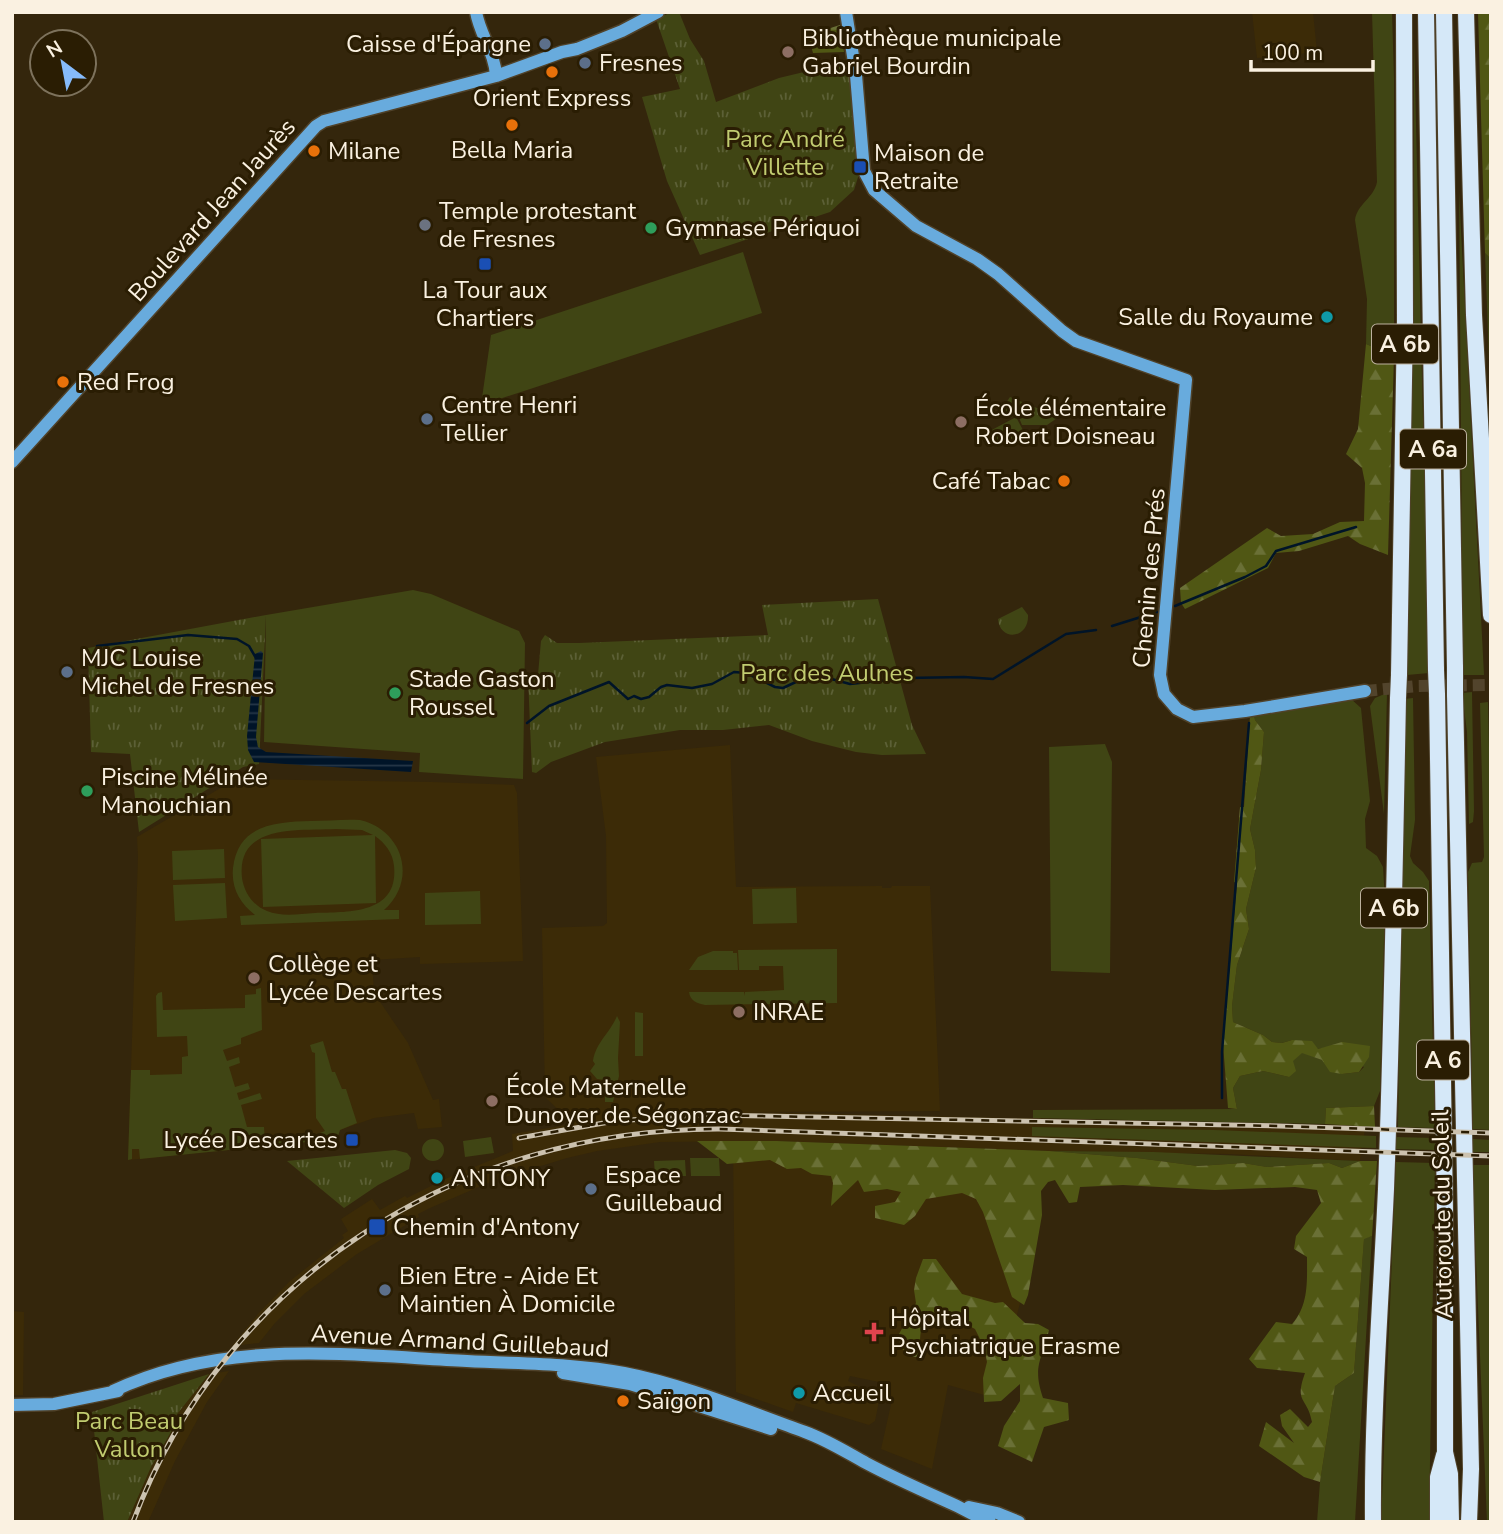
<svg xmlns="http://www.w3.org/2000/svg" width="1503" height="1534" viewBox="0 0 1503 1534" font-family="'Nunito Sans',sans-serif">
  <style>
    .built { fill: #3c2b07 }
    .grass { fill: #404514; fill-rule: evenodd }
    .forest { fill: url(#forest-firs) }
    .park { fill: url(#park-tufts) }
    .water { fill: url(#water-rules) }
    .lines { fill: none; stroke-linecap: round; stroke-linejoin: round }
    .stream { stroke: #001428; stroke-width: 2.5 }
    .secondary-tunnel { stroke: #52442c; stroke-width: 12; stroke-dasharray: 12 6; stroke-linecap: butt }
    .secondary-casing { stroke: #50422a; stroke-width: 15 }
    .highway-casing { stroke: #50422a; stroke-width: 18 }
    .secondary { stroke: #68abdd; stroke-width: 12 }
    .highway { stroke: #d5e8f8; stroke-width: 16 }
    .rail-casing { stroke: #ccc2af; stroke-width: 5 }
    .rail { stroke: #2a1d03; stroke-width: 2.5; stroke-dasharray: 8; stroke-linecap: butt }
    .highway-bridge-casing { stroke: #50422a; stroke-width: 18; stroke-linecap: butt }
    .highway-bridge { stroke: #d5e8f8; stroke-width: 16 }
    .service-dot { fill: #5c6f8a; stroke: #2a1d03; stroke-width: 2.5 }
    .education-dot { fill: #8d6e63; stroke: #2a1d03; stroke-width: 2.5 }
    .food-dot { fill: #e8710a; stroke: #2a1d03; stroke-width: 2.5 }
    .transit-dot { fill: #1a4fb4; stroke: #2a1d03; stroke-width: 2.5 }
    .worship-dot { fill: #6b7280; stroke: #2a1d03; stroke-width: 2.5 }
    .leisure-dot { fill: #2e9e5b; stroke: #2a1d03; stroke-width: 2.5 }
    .culture-dot { fill: #0f9aa8; stroke: #2a1d03; stroke-width: 2.5 }
    .health-dot { fill: #e0444e; stroke: #2a1d03; stroke-width: 2.5 }
    .labels { text-anchor: middle; dominant-baseline: central; stroke-width: 6; stroke-linejoin: round; paint-order: stroke }
    .shield { fill: #2a1d03; stroke: #bcb19e; stroke-width: 2 }
    .shield-label { font-size: 23px; font-weight: bold; fill: #faf1e1 }
    .poi-label { font-size: 24px; fill: #faf1e1; stroke: #2a1d03; text-anchor: start }
    .park-label { font-size: 24px; fill: #c1cc70; stroke: #2a1d03 }
    .street-label { font-size: 24px; fill: #faf1e1; stroke: #2a1d03 }
  </style>
  <defs>
    <pattern id="forest-firs" width="22" height="20" patternUnits="userSpaceOnUse" patternTransform="scale(1.75)"><rect width="22" height="20" fill="#505714"/><path d="M5 1l3.5 6h-7zM16 11l3.5 6h-7z" fill="#6a7036"/></pattern>
    <pattern id="park-tufts" width="24" height="20" patternUnits="userSpaceOnUse" patternTransform="scale(1.75)"><rect width="24" height="20" fill="#404514"/><path d="M3 7l-1-3M5 7V3M7 7l1-3M15 17l-1-3M17 17v-4M19 17l1-3" fill="none" stroke="#5c6036"/></pattern>
    <pattern id="water-rules" width="6" height="5" patternUnits="userSpaceOnUse" patternTransform="scale(1.75)"><rect width="6" height="5" fill="#001428"/><path d="M0 2.5h6" fill="none" stroke="#263747"/></pattern>
  </defs>
  <rect width="100%" height="100%" fill="#34260c"/>
  <!-- built -->
  <path class="built" d="M 1252,12 L 1313,12 L 1317,52 L 1257,58 Z
    M 730,745 L 736,887 L 882,886 L 882,888 L 891,888 L 892,886 L 930,886 L 940,1111 L 746,1112 L 1365,1126 L 1364,1136 L 1376,1136 L 1376,1148 L 1361,1148 L 1360,1161 L 1228,1154 L 1049,1151 L 776,1141 L 660,1142 L 597,1151 L 567,1158 L 495,1180 L 430,1208 L 418,1214 L 419,1217 L 357,1254 L 304,1294 L 275,1323 L 259,1343 L 232,1346 L 258,1314 L 290,1281 L 344,1238 L 342,1235 L 348,1231 L 341,1219 L 372,1199 L 380,1210 L 405,1196 L 407,1198 L 445,1179 L 513,1151 L 512,1134 L 573,1124 L 545,1097 L 542,928 L 603,926 L 607,923 L 606,836 L 596,757 Z
    M 236,779 L 432,782 L 514,785 L 517,793 L 523,961 L 420,964 L 420,957 L 372,960 L 374,993 L 408,1043 L 433,1100 L 439,1099 L 442,1127 L 418,1129 L 414,1113 L 374,1118 L 340,1130 L 337,1139 L 128,1160 L 138,857 L 137,837 Z
    M 733,1147 L 1034,1157 L 1024,1288 L 995,1398 L 948,1385 L 932,1469 L 881,1449 L 892,1400 L 885,1398 L 877,1388 L 879,1382 L 850,1376 L 848,1381 L 872,1393 L 879,1401 L 875,1421 L 869,1425 L 796,1403 L 793,1412 L 736,1392 Z
    M 12,1311 L 24,1312 L 23,1395 L 12,1395 Z
    M 229,1371 L 207,1402 L 175,1461 L 148,1522 L 127,1522 L 151,1467 L 171,1432 L 174,1418 L 209,1374 Z"/>
  <!-- grass -->
  <path class="grass" d="M 1372,12 L 1392,12 L 1394,78 L 1394,356 L 1366,344 L 1367,299 L 1355,220 C 1357,204 1374,198 1377,182 Z
    M 1414,39 L 1429,673 L 1407,675 L 1414,231 Z
    M 1459,191 L 1484,675 L 1463,675 Z
    M 743,252 L 762,313 L 481,405 L 491,335 Z
    M 1485,253 L 1491,259 L 1491,414 Z
    M 1016,417 L 1024,432 L 996,447 L 988,432 Z
    M 413,590 L 431,594 L 519,631 L 525,643 L 523,779 L 419,772 L 420,753 L 264,742 L 266,615 Z
    M 1472,692 L 1474,811 L 1473,822 L 1469,824 L 1467,732 L 1462,693 Z
    M 1387,693 L 1384,814 L 1370,706 L 1375,698 Z
    M 1413,698 L 1415,820 L 1410,856 L 1413,863 L 1423,872 L 1429,881 L 1435,1128 L 1398,1127 L 1404,699 Z
    M 1351,699 L 1361,708 L 1370,801 L 1365,819 L 1366,848 L 1377,856 L 1383,867 L 1385,900 L 1380,1091 L 1374,1106 L 1326,1108 L 1325,1124 L 1033,1118 L 1033,1110 L 1237,1109 L 1233,1088 L 1240,1076 L 1263,1071 L 1289,1077 L 1292,1061 L 1302,1052 L 1322,1060 L 1342,1074 L 1359,1072 L 1364,1067 L 1329,1047 L 1318,1049 L 1292,1040 L 1282,1043 L 1272,1042 L 1263,1035 L 1233,1022 L 1232,1006 L 1237,965 L 1249,929 L 1246,909 L 1256,868 L 1255,850 L 1250,829 L 1261,770 L 1264,732 L 1255,720 L 1254,715 Z
    M 1488,702 L 1491,837 L 1491,1130 L 1473,1129 L 1468,872 L 1472,863 L 1482,862 L 1484,857 L 1480,703 Z
    M 1105,744 L 1112,762 L 1110,973 L 1051,971 L 1049,747 Z
    M 360,820 C 403,830 418,880 384,910 L 399,910 L 399,919 L 241,925 L 240,916 L 255,915 C 240,903 231,888 233,868 C 238,824 276,822 311,821 C 327,821 344,819 360,820 ZM 336,829 L 362,830 L 373,835 L 261,839 L 263,907 L 376,903 L 375,836 C 385,843 393,853 394,866 C 399,915 347,912 315,913 C 299,914 281,917 267,911 C 253,906 244,892 242,878 C 236,823 300,831 336,829 Z
    M 224,849 L 225,878 L 173,880 L 172,851 Z
    M 225,883 L 227,918 L 175,921 L 173,885 Z
    M 796,888 L 797,923 L 753,924 L 752,889 Z
    M 480,891 L 481,924 L 425,925 L 425,893 Z
    M 837,949 L 837,1003 L 705,1005 C 697,1003 690,1001 689,992 L 744,992 L 744,996 L 745,992 L 784,990 L 783,966 L 759,966 L 759,970 L 739,970 L 738,950 Z
    M 713,951 L 733,951 L 733,953 L 737,953 L 738,970 L 689,970 L 698,957 Z
    M 261,988 L 262,1030 L 241,1038 L 241,1044 L 223,1050 L 227,1061 L 239,1057 L 240,1063 L 229,1067 L 235,1087 L 248,1083 L 250,1089 L 237,1093 L 239,1100 L 260,1093 L 262,1099 L 241,1105 L 247,1127 L 264,1127 L 265,1142 L 301,1140 L 325,1131 L 316,1118 L 315,1053 L 312,1052 L 310,1045 L 323,1041 L 332,1072 L 335,1072 L 342,1089 L 346,1089 L 357,1123 L 340,1130 L 337,1139 L 140,1159 L 139,1149 L 132,1149 L 132,1159 L 128,1160 L 131,1070 L 150,1070 L 150,1075 L 182,1074 L 182,1057 L 188,1056 L 187,1036 L 157,1037 L 156,996 L 158,993 L 162,992 L 163,1010 L 245,1008 L 245,995 L 256,994 L 256,989 Z
    M 635,1012 L 643,1013 L 643,1056 L 635,1056 Z
    M 617,1016 L 620,1022 L 618,1058 L 619,1076 L 613,1102 L 605,1102 L 605,1080 L 597,1079 L 590,1071 L 595,1064 L 593,1061 C 596,1042 610,1033 617,1016 Z
    M 1032,1127 L 1214,1130 L 1376,1136 L 1376,1148 L 1032,1136 Z
    M 491,1137 L 494,1153 L 465,1157 L 463,1141 Z
    M 1396,1137 L 1435,1138 L 1435,1150 L 1394,1149 Z
    M 1472,1139 L 1491,1140 L 1490,1152 L 1472,1152 Z
    M422 1150a11 11 0 1 1 22 0a11 11 0 1 1-22 0Z
    M 1049,1151 L 1154,1152 L 1360,1161 L 1342,1168 L 1329,1163 L 1267,1167 L 1243,1163 L 1198,1166 L 1137,1158 Z
    M 690,1158 L 719,1158 L 720,1176 L 691,1176 Z
    M 685,1160 L 686,1176 L 655,1176 L 654,1161 Z
    M 1396,1162 L 1435,1163 L 1429,1522 L 1381,1522 Z
    M 1472,1165 L 1490,1165 L 1491,1522 L 1487,1522 Z
    M 1372,1236 L 1355,1522 L 1317,1522 L 1320,1482 L 1335,1386 L 1354,1373 L 1364,1238 Z"/>
  <!-- forest -->
  <path class="forest" d="M 1478,12 L 1491,12 L 1491,259 L 1485,253 Z
    M 840,25 L 844,52 L 813,53 L 808,35 Z
    M 1366,344 L 1394,356 L 1388,555 L 1360,544 L 1348,536 L 1299,551 L 1276,553 L 1268,568 L 1185,609 L 1181,603 L 1180,588 L 1267,528 L 1281,536 L 1313,534 L 1340,522 L 1364,521 L 1365,483 L 1362,468 L 1346,454 L 1358,429 Z
    M 1254,715 L 1255,720 L 1264,732 L 1261,770 L 1250,829 L 1255,850 L 1256,868 L 1246,909 L 1249,929 L 1237,965 L 1232,1006 L 1233,1022 L 1263,1035 L 1272,1042 L 1282,1043 L 1292,1040 L 1312,1041 L 1318,1049 L 1342,1042 L 1370,1046 L 1369,1057 L 1359,1072 L 1342,1074 L 1330,1072 L 1322,1060 L 1302,1053 L 1293,1061 L 1296,1071 L 1289,1077 L 1263,1071 L 1240,1076 L 1233,1088 L 1237,1109 L 1228,1108 L 1223,1044 L 1237,883 L 1234,882 L 1240,807 L 1244,807 L 1250,716 Z
    M 1374,1106 L 1375,1127 L 1325,1124 L 1326,1108 Z
    M 697,1141 L 776,1141 L 1049,1151 L 1137,1158 L 1198,1166 L 1243,1163 L 1267,1167 L 1329,1163 L 1342,1168 L 1360,1161 L 1377,1161 L 1372,1236 L 1364,1239 L 1354,1373 L 1335,1386 L 1320,1482 L 1304,1477 L 1259,1446 L 1266,1422 L 1294,1443 L 1282,1426 L 1280,1415 L 1290,1409 L 1308,1427 L 1312,1422 C 1307,1396 1294,1404 1305,1373 L 1257,1368 L 1249,1359 L 1276,1322 L 1292,1324 C 1309,1305 1307,1281 1307,1257 L 1294,1249 L 1296,1236 L 1321,1203 L 1317,1190 L 1295,1187 L 1215,1190 L 1123,1185 L 1080,1187 L 1077,1202 L 1069,1203 L 1055,1180 L 1048,1182 L 1041,1191 L 1042,1215 L 1028,1295 L 1024,1305 L 1012,1297 L 983,1212 L 976,1199 L 962,1193 L 926,1199 L 915,1216 L 904,1225 L 875,1218 L 875,1206 L 895,1202 L 901,1192 L 887,1189 L 864,1192 L 858,1180 L 831,1206 L 833,1183 L 831,1176 L 812,1174 L 801,1168 L 787,1169 L 770,1160 L 727,1164 Z
    M 923,1259 L 936,1259 L 962,1294 L 995,1303 L 1003,1302 L 1025,1323 L 1038,1324 L 1049,1330 C 1042,1360 1032,1366 1043,1398 L 1068,1403 L 1069,1420 L 1044,1427 L 1032,1462 L 998,1446 L 1004,1426 L 1020,1401 L 1020,1384 L 1001,1401 L 984,1402 L 983,1378 L 987,1362 L 984,1347 L 975,1329 L 941,1311 C 915,1319 922,1335 919,1357 L 911,1357 L 899,1346 L 899,1334 L 916,1303 L 914,1290 L 916,1278 Z"/>
  <!-- park -->
  <path class="park" d="M 672,12 L 679,12 L 690,39 L 704,61 L 716,102 L 779,78 L 850,61 L 859,174 L 854,190 L 830,212 L 700,255 L 667,181 L 642,97 L 680,89 L 656,19 Z
    M 1010,397 L 1037,408 L 1051,403 L 1063,414 L 1047,425 L 1022,425 L 1018,415 L 1010,418 L 1002,409 Z
    M 878,599 L 912,725 L 926,754 L 882,755 L 856,752 L 812,741 L 769,725 L 723,730 L 680,730 L 605,742 L 551,762 L 536,773 L 532,772 L 528,677 L 538,675 L 541,641 L 545,635 L 557,643 L 579,643 L 768,635 L 762,605 Z
    M 1022,607 L 1028,615 C 1029,639 1000,642 998,619 Z
    M 266,615 L 259,764 L 243,767 L 139,832 L 130,754 L 91,752 L 88,648 Z
    M 395,1150 L 407,1153 L 411,1158 L 409,1169 L 378,1185 L 344,1208 L 287,1161 Z
    M 209,1374 L 174,1418 L 171,1432 L 151,1467 L 127,1522 L 104,1522 L 92,1412 Z"/>
  <!-- water -->
  <path class="water" d="M 261,651 L 263,653 L 256,737 L 258,747 L 266,752 L 413,761 L 411,772 L 254,762 L 248,750 L 247,736 L 255,654 Z"/>
  <g class="lines">
    <!-- stream -->
    <path class="stream" d="M 1175,606 L 1245,577 L 1266,566 L 1276,551 L 1356,527
      M 1112,626 L 1157,612
      M 97,646 L 188,635 L 237,639 L 249,646 L 256,658
      M 527,723 L 549,706 L 609,682 L 628,699 L 634,696 L 641,699 L 649,697 L 661,687 L 667,685 L 692,688 L 712,684 L 734,672 L 746,673 L 775,687 L 783,688 L 813,674 L 850,684 L 906,678 L 964,677 L 993,679 L 1066,634 L 1096,630
      M 1222,1098 L 1222,1052 L 1249,723"/>
    <!-- secondary-tunnel -->
    <path class="secondary-tunnel" d="M 1365,691 L 1417,686 L 1491,685"/>
    <defs>
      <path id="secondary" d="M 476,12 C 480,35 495,53 496,76
        M 846,12 L 856,75 L 864,171 L 874,190 L 916,226 L 977,259 L 998,274 L 1062,331 L 1076,341 L 1186,380 L 1160,675 L 1164,694 L 1177,709 L 1193,717 L 1245,711 L 1365,691
        M 12,462 L 316,126 L 324,121 L 496,76 L 562,52 L 577,49 L 622,31 L 658,12
        M 563,1373 L 630,1384 L 771,1429
        M 113,1391 C 225,1338 347,1355 467,1361 C 519,1364 573,1363 624,1373 C 686,1385 746,1411 805,1432 C 827,1440 846,1452 866,1463 C 896,1479 926,1492 957,1506 C 968,1512 978,1517 990,1522
        M 12,1405 L 54,1404 L 118,1391
        M 969,1507 L 997,1513 L 1019,1522"/>
      <path id="highway" d="M 1426,12 L 1436,670
        M 1444,12 L 1455,668
        M 1466,12 L 1474,315 L 1491,615
        M 1399,675 L 1405,321 L 1404,12
        M 1437,694 L 1445,1211 L 1445,1452 L 1450,1474 L 1451,1522
        M 1455,694 L 1471,1469 L 1469,1522
        M 1373,1522 C 1372,1411 1381,1300 1386,1189 C 1392,1026 1395,862 1398,698
        M 1438,1522 L 1438,1477 L 1444,1455"/>
    </defs>
    <!-- secondary casing -->
    <use href="#secondary" class="secondary-casing"/>
    <!-- highway casing -->
    <use href="#highway" class="highway-casing"/>
    <!-- secondary -->
    <use href="#secondary" class="secondary"/>
    <!-- highway -->
    <use href="#highway" class="highway"/>
    <defs>
      <path id="rail" d="M 519,1138 L 615,1121 L 706,1115 L 1279,1126 L 1491,1133
        M 133,1522 C 225,1276 462,1128 720,1129 L 1491,1156"/>
    </defs>
    <!-- rail casing -->
    <use href="#rail" class="rail-casing"/>
    <!-- rail -->
    <use href="#rail" class="rail"/>
    <defs>
      <path id="highway-bridge" d="M 1455,668 L 1455,694
        M 1436,670 L 1437,694
        M 1398,698 L 1399,675"/>
    </defs>
    <!-- highway-bridge casing -->
    <use href="#highway-bridge" class="highway-bridge-casing"/>
    <!-- highway-bridge -->
    <use href="#highway-bridge" class="highway-bridge"/>
  </g>
  <!-- markers -->
  <g class="service-dot">
    <circle cx="545" cy="44" r="7"/>
    <circle cx="585" cy="63" r="7"/>
    <circle cx="427" cy="419" r="7"/>
    <circle cx="67" cy="672" r="7"/>
    <circle cx="591" cy="1189" r="7"/>
    <circle cx="385" cy="1290" r="7"/>
  </g>
  <g class="education-dot">
    <circle cx="788" cy="52" r="7"/>
    <circle cx="961" cy="422" r="7"/>
    <circle cx="254" cy="978" r="7"/>
    <circle cx="739" cy="1012" r="7"/>
    <circle cx="492" cy="1101" r="7"/>
  </g>
  <g class="food-dot">
    <circle cx="552" cy="72" r="7"/>
    <circle cx="512" cy="125" r="7"/>
    <circle cx="314" cy="151" r="7"/>
    <circle cx="63" cy="382" r="7"/>
    <circle cx="1064" cy="481" r="7"/>
    <circle cx="623" cy="1401" r="7"/>
  </g>
  <g class="transit-dot">
    <rect x="853" y="160" width="14" height="14" rx="3.5"/>
    <rect x="478" y="257" width="14" height="14" rx="3.5"/>
    <rect x="345" y="1133" width="14" height="14" rx="3.5"/>
    <rect x="368" y="1218" width="18" height="18" rx="3.5"/>
  </g>
  <circle class="worship-dot" cx="425" cy="225" r="7"/>
  <g class="leisure-dot">
    <circle cx="651" cy="228" r="7"/>
    <circle cx="395" cy="693" r="7"/>
    <circle cx="87" cy="791" r="7"/>
  </g>
  <g class="culture-dot">
    <circle cx="1327" cy="317" r="7"/>
    <circle cx="437" cy="1178" r="7"/>
    <circle cx="799" cy="1393" r="7"/>
  </g>
  <path class="health-dot" d="M870.5 1321.5h7v7h7v7h-7v7h-7v-7h-7v-7h7z"/>
  <g class="labels">
    <!-- shield labels -->
    <g class="shield">
      <rect x="1372" y="324.5" width="66" height="39" rx="5"/>
      <rect x="1400" y="429.5" width="66" height="39" rx="5"/>
      <rect x="1361" y="888.5" width="66" height="39" rx="5"/>
      <rect x="1417" y="1040.5" width="52" height="39" rx="5"/>
    </g>
    <g class="shield-label">
      <text x="1405" y="344">A 6b</text>
      <text x="1433" y="449">A 6a</text>
      <text x="1394" y="908">A 6b</text>
      <text x="1443" y="1060">A 6</text>
    </g>
    <!-- poi labels -->
    <g class="poi-label">
      <text x="802" y="38">Bibliothèque municipale<tspan x="802" dy="28">Gabriel Bourdin</tspan></text>
      <text x="531" y="44" text-anchor="end">Caisse d'Épargne</text>
      <text x="599" y="63">Fresnes</text>
      <text x="552" y="98" text-anchor="middle">Orient Express</text>
      <text x="512" y="150" text-anchor="middle">Bella Maria</text>
      <text x="328" y="151">Milane</text>
      <text x="874" y="153">Maison de<tspan x="874" dy="28">Retraite</tspan></text>
      <text x="439" y="211">Temple protestant<tspan x="439" dy="28">de Fresnes</tspan></text>
      <text x="665" y="228">Gymnase Périquoi</text>
      <text x="485" y="290" text-anchor="middle">La Tour aux<tspan x="485" dy="28">Chartiers</tspan></text>
      <text x="1313" y="317" text-anchor="end">Salle du Royaume</text>
      <text x="77" y="382">Red Frog</text>
      <text x="441" y="405">Centre Henri<tspan x="441" dy="28">Tellier</tspan></text>
      <text x="975" y="408">École élémentaire<tspan x="975" dy="28">Robert Doisneau</tspan></text>
      <text x="1050" y="481" text-anchor="end">Café Tabac</text>
      <text x="81" y="658">MJC Louise<tspan x="81" dy="28">Michel de Fresnes</tspan></text>
      <text x="409" y="679">Stade Gaston<tspan x="409" dy="28">Roussel</tspan></text>
      <text x="101" y="777">Piscine Mélinée<tspan x="101" dy="28">Manouchian</tspan></text>
      <text x="268" y="964">Collège et<tspan x="268" dy="28">Lycée Descartes</tspan></text>
      <text x="753" y="1012">INRAE</text>
      <text x="506" y="1087">École Maternelle<tspan x="506" dy="28">Dunoyer de Ségonzac</tspan></text>
      <text x="338" y="1140" text-anchor="end">Lycée Descartes</text>
      <text x="605" y="1175">Espace<tspan x="605" dy="28">Guillebaud</tspan></text>
      <text x="451" y="1178">ANTONY</text>
      <text x="393" y="1227">Chemin d'Antony</text>
      <text x="399" y="1276">Bien Etre - Aide Et<tspan x="399" dy="28">Maintien À Domicile</tspan></text>
      <text x="890" y="1318">Hôpital<tspan x="890" dy="28">Psychiatrique Erasme</tspan></text>
      <text x="813" y="1393">Accueil</text>
      <text x="637" y="1401">Saïgon</text>
    </g>
    <!-- park labels -->
    <g class="park-label">
      <text x="785" y="139">Parc André<tspan x="785" dy="28">Villette</tspan></text>
      <text x="827" y="673">Parc des Aulnes</text>
      <text x="129" y="1421">Parc Beau<tspan x="129" dy="28">Vallon</tspan></text>
    </g>
    <!-- street labels -->
    <g class="street-label">
      <text transform="translate(212 210) rotate(-48)">Boulevard Jean Jaurès</text>
      <text transform="translate(1149 578) rotate(-85)">Chemin des Prés</text>
      <text transform="translate(1442 1214) rotate(-91)">Autoroute du Soleil</text>
      <text transform="translate(460 1341) rotate(3)">Avenue Armand Guillebaud</text>
    </g>
  </g>
  <!-- border -->
  <rect width="1503" height="1534" fill="none" stroke="#faf1e1" stroke-width="28"/>
  <!-- north arrow -->
  <g transform="translate(63 63) rotate(328)"><circle r="33" fill="#2a1d03" stroke="#7d725c" stroke-width="2"/>
  <path d="M0-5L12 26L0 18L-12 26Z" fill="#86bbfb"/>
  <text y="-10" font-size="19" font-weight="bold" text-anchor="middle" fill="#faf1e1">N</text>
  </g>
  <!-- scale -->
  <path d="M1251 60v10h122v-10" fill="none" stroke="#faf1e1" stroke-width="3.5"/>
  <text x="1262" y="60" font-size="21" fill="#faf1e1" stroke="#2a1d03" stroke-width="5" paint-order="stroke">100 m</text>
</svg>
